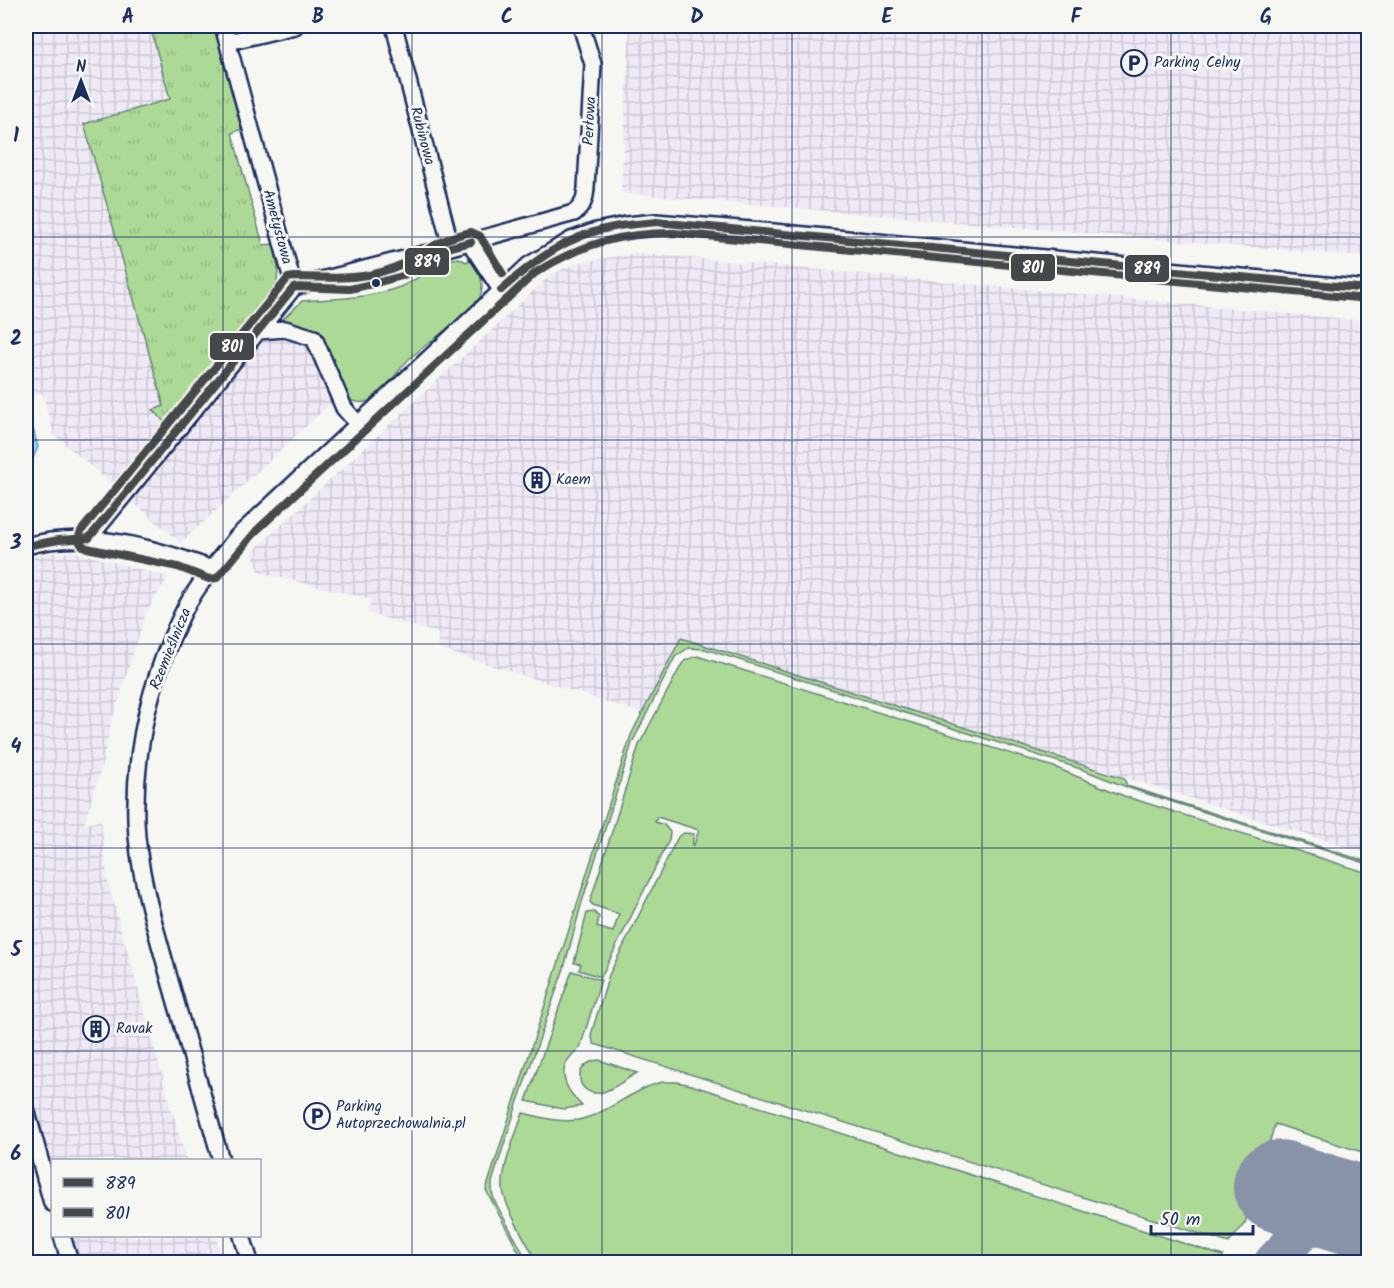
<svg xmlns="http://www.w3.org/2000/svg" width="1394" height="1288" viewBox="0 0 1394 1288" font-family="Kalam,sans-serif">
  <style>
    .industrial { fill: url(#industrial-grid) }
    .grass { fill: #add996; stroke: #64847a; stroke-width: 1.5 }
    .park { fill: url(#park-tufts); stroke: #64847a; stroke-width: 1.5 }
    .water { fill: url(#water-waves); stroke: #6494ba; stroke-width: 1.5 }
    .lines { fill: none; stroke-linecap: round; stroke-linejoin: round }
    .taxiway { stroke: #8892a8; stroke-width: 38 }
    .runway { stroke: #8892a8; stroke-width: 92 }
    .minor-casing { stroke: #1b2f5e; stroke-width: 20 }
    .minor { stroke: #f6f6f2; stroke-width: 15 }
    .bus-1-casing { stroke: #f6f6f2; stroke-width: 12 }
    .bus-2-casing { stroke: #f6f6f2; stroke-width: 12 }
    .bus-1 { stroke: #45484a; stroke-width: 8 }
    .bus-2 { stroke: #45484a; stroke-width: 8 }
    .grid { fill: none; stroke: #1b2f5e; stroke-width: 1.5; stroke-opacity: 0.55 }
    .bus-dot { fill: #1b2f5e; stroke: #f6f6f2; stroke-width: 2 }
    .labels { text-anchor: middle; dominant-baseline: central; stroke-width: 6; stroke-linejoin: round; paint-order: stroke }
    .poi-label { font-size: 15px; fill: #1b2f5e; stroke: #f6f6f2; text-anchor: start }
    .street-label { font-size: 15px; fill: #1b2f5e; stroke: #f6f6f2 }
    .line-badge { stroke: #f6f6f2; stroke-width: 2 }
    .badge-label { font-size: 16px; text-anchor: middle; font-weight: bold; fill: #fff }
    .neatline { fill: none; stroke: #1b2f5e; stroke-width: 2 }
    .grid-label { font-size: 20px; text-anchor: middle; font-weight: bold; fill: #1b2f5e }
  </style>
  <defs>
    <pattern id="industrial-grid" width="8" height="8" patternUnits="userSpaceOnUse" patternTransform="scale(1.5)"><rect width="8" height="8" fill="#efe9f5"/><path d="M0 4h8M4 0v8" fill="none" stroke="#ccc8d4"/></pattern>
    <pattern id="park-tufts" width="24" height="20" patternUnits="userSpaceOnUse" patternTransform="scale(1.5)"><rect width="24" height="20" fill="#add996"/><path d="M3 7l-1-3M5 7V3M7 7l1-3M15 17l-1-3M17 17v-4M19 17l1-3" fill="none" stroke="#94bb84"/></pattern>
    <pattern id="water-waves" width="16" height="10" patternUnits="userSpaceOnUse" patternTransform="scale(1.5)"><rect width="16" height="10" fill="#95d8f7"/><path d="M0 5q4-4 8 0t8 0" fill="none" stroke="#80bad6"/></pattern>
  </defs>
  <rect width="100%" height="100%" fill="#f6f6f2"/>
  <filter id="ink" filterUnits="userSpaceOnUse"><feTurbulence type="fractalNoise" baseFrequency=".0167" numOctaves="2"/><feDisplacementMap in="SourceGraphic" scale="12" xChannelSelector="R" yChannelSelector="G"/><feConvolveMatrix kernelMatrix="1 2 1 2 8 2 1 2 1" color-interpolation-filters="sRGB"/></filter>
  <g filter="url(#ink)">
    <!-- industrial -->
    <path class="industrial" d="M 26,26 L 198,26 L 269,287 L 343,392 L 181,543 L 54,435 L 42,393 L 26,397 L 26,349 L 28,348 L 26,337 Z
      M 630,26 L 1368,26 L 1368,225 L 1365,257 L 621,193 Z
      M 636,253 L 1368,321 L 1368,854 L 682,638 L 642,713 L 439,649 L 438,633 L 367,613 L 371,599 L 260,573 L 252,552 L 552,274 L 576,263 Z
      M 75,552 L 168,577 L 146,613 L 110,727 L 103,761 L 84,825 L 101,820 L 107,879 L 186,1160 L 52,1160 L 52,1167 L 26,1074 L 26,560 L 48,553 Z
      M 72,1236 L 215,1236 L 221,1253 L 188,1262 L 80,1262 Z"/>
    <!-- grass -->
    <path class="grass" d="M 459,258 L 466,262 L 469,260 C 480,267 485,284 480,297 C 472,314 423,345 407,361 C 395,374 384,393 368,401 C 362,404 356,402 350,400 L 338,381 L 321,340 L 313,330 L 280,322 L 302,301 C 338,298 366,299 400,287 C 421,279 437,260 459,258 Z
      M 681,638 L 1124,778 L 1127,786 L 1368,862 L 1368,864 L 1132,789 L 1081,769 L 705,649 L 688,648 L 675,657 L 632,743 L 581,905 L 564,968 L 517,1104 L 492,1182 L 492,1192 L 494,1200 L 528,1262 L 524,1262 L 486,1190 L 631,735 Z
      M 697,656 L 1054,767 L 1124,796 L 1368,873 L 1368,1154 L 1275,1124 L 1245,1223 L 1229,1243 L 594,1044 L 591,1035 L 609,975 L 678,837 L 684,833 L 694,834 L 692,845 L 694,845 L 699,830 L 657,817 L 655,822 L 664,825 L 670,832 L 669,840 L 601,977 L 579,970 L 581,964 L 574,963 L 587,913 L 594,912 L 599,917 L 597,927 L 613,932 L 619,914 L 593,905 L 590,902 L 639,745 L 682,664 L 686,660 Z
      M 572,971 L 601,980 L 580,1048 C 554,1067 563,1087 582,1106 L 563,1109 L 526,1101 Z
      M 599,1060 L 637,1073 C 626,1079 611,1091 599,1093 C 576,1095 571,1063 599,1060 Z
      M 663,1082 L 677,1082 L 691,1085 L 1223,1256 L 1220,1262 L 537,1262 C 528,1244 506,1210 503,1190 C 501,1167 516,1135 523,1113 C 540,1117 559,1123 578,1120 C 608,1114 632,1089 663,1082 Z"/>
    <!-- park -->
    <path class="park" d="M 150,26 L 215,26 L 242,129 L 232,133 L 263,245 L 274,244 L 278,269 L 277,283 L 167,424 L 153,410 L 164,406 L 84,124 L 170,99 Z"/>
    <!-- water -->
    <path class="water" d="M 26,416 L 32,425 L 38,447 L 26,474 Z"/>
    <g class="lines">
      <!-- taxiway -->
      <path class="taxiway" d="M 1273,1262 L 1306,1228 L 1342,1218 L 1368,1220"/>
      <!-- runway -->
      <path class="runway" d="M 1279,1186 L 1368,1214"/>
      <defs>
        <path id="minor" d="M 223,26 L 294,287
          M 394,26 L 451,247
          M 228,42 L 295,26
          M 471,242 L 474,249 L 501,290
          M 294,287 L 451,247 L 574,213 C 583,206 585,200 586,188 L 593,64 L 581,26
          M 259,331 L 285,329 L 314,338 L 344,408 L 357,423
          M 89,538 L 294,287
          M 26,546 C 88,529 153,547 212,569
          M 26,1109 L 52,1203
          M 221,1160 C 204,1101 187,1041 170,981 C 156,929 138,876 136,821 C 134,751 150,682 180,619 C 192,591 218,561 237,537 L 529,265 L 571,240 L 596,231 L 626,225 L 656,222 L 763,231 L 1368,289
          M 62,1236 L 70,1262
          M 242,1236 L 250,1262"/>
      </defs>
      <!-- minor casing -->
      <use href="#minor" class="minor-casing"/>
      <!-- minor -->
      <use href="#minor" class="minor"/>
      <defs>
        <path id="bus-1" d="M 294,287 L 350,289 L 376,283 L 402,276 L 451,247 L 471,242
          M 501,290 C 533,261 570,234 614,227 C 628,224 642,224 656,222 L 1368,289
          M 89,538 L 294,287
          M 26,546 L 59,540 L 89,538"/>
        <path id="bus-2" d="M 503,274 L 480,236 L 471,232 C 440,238 426,252 400,265 C 367,281 329,278 294,277 L 288,278 L 81,531 C 77,539 79,545 87,548 L 178,567 L 209,579 L 217,578 L 257,530 L 535,273 C 581,244 620,233 674,233 L 1367,299"/>
      </defs>
      <!-- bus-1 casing -->
      <use href="#bus-1" class="bus-1-casing"/>
      <!-- bus-2 casing -->
      <use href="#bus-2" class="bus-2-casing"/>
      <!-- bus-1 -->
      <use href="#bus-1" class="bus-1"/>
      <!-- bus-2 -->
      <use href="#bus-2" class="bus-2"/>
    </g>
  </g>
  <!-- grid -->
  <path class="grid" d="M 223,26 L 223,1160M 412,26 L 412,1262M 602,26 L 602,1262M 792,26 L 792,1262M 982,26 L 982,1262M 1171,26 L 1171,1262M 26,237 L 1368,237M 26,440 L 1368,440M 26,644 L 1368,644M 26,848 L 1368,848M 26,1051 L 1368,1051M 223,1236 L 223,1262"/>
  <!-- icons -->
  <defs>
    <symbol id="parking-ring" viewBox="-11 -11 22 22"><circle r="9.5" fill="#f6f6f2" stroke="#1b2f5e" stroke-width="1.5"/><path d="M-3.5-5.5H1a3.5 3.5 0 0 1 0 7H-1V5.5H-3.5ZM-1-3.4V-.6H.8a1.4 1.4 0 0 0 0-2.8Z" fill="#1b2f5e"/></symbol>
    <symbol id="building-ring" viewBox="-11 -11 22 22"><circle r="9.5" fill="#f6f6f2" stroke="#1b2f5e" stroke-width="1.5"/><path d="M-4-6H4V6H1V3H-1V6H-4ZM-2.5-4.3h1.7v1.8h-1.7ZM.8-4.3h1.7v1.8H.8ZM-2.5-1h1.7V.8h-1.7ZM.8-1h1.7V.8H.8Z" fill="#1b2f5e"/></symbol>
  </defs>
  <g fill-rule="evenodd">
    <use href="#parking-ring" x="1119" y="48" width="30" height="30"/>
    <use href="#building-ring" x="522" y="465" width="30" height="30"/>
    <use href="#building-ring" x="81" y="1014" width="30" height="30"/>
    <use href="#parking-ring" x="302" y="1101" width="30" height="30"/>
  </g>
  <!-- markers -->
  <circle class="bus-dot" cx="376" cy="283" r="5"/>
  <g class="labels">
    <!-- poi labels -->
    <g class="poi-label">
      <text x="1154" y="63">Parking Celny</text>
      <text x="556" y="480">Kaem</text>
      <text x="116" y="1029">Ravak</text>
      <text x="336" y="1107">Parking<tspan x="336" dy="17">Autoprzechowalnia.pl</tspan></text>
    </g>
    <!-- street labels -->
    <g class="street-label">
      <text transform="translate(590 121) rotate(-87)">Perłowa</text>
      <text transform="translate(422 136) rotate(75)">Rubinowa</text>
      <text transform="translate(277 227) rotate(75)">Ametystowa</text>
      <text transform="translate(171 649) rotate(-68)">Rzemieślnicza</text>
    </g>
  </g>
  <g class="line-badge">
    <rect x="404" y="247" width="46" height="29" rx="6" fill="#45484a"/>
    <rect x="1010" y="253" width="46" height="29" rx="6" fill="#45484a"/>
    <rect x="1124" y="254" width="46" height="29" rx="6" fill="#45484a"/>
    <rect x="209" y="332" width="46" height="29" rx="6" fill="#45484a"/>
  </g>
  <g class="badge-label">
    <text x="427" y="267">889</text>
    <text x="1033" y="273">801</text>
    <text x="1147" y="274">889</text>
    <text x="232" y="352">801</text>
  </g>
  <!-- margin -->
  <rect width="1394" height="1288" fill="none" stroke="#f6f6f2" stroke-width="66"/>
  <!-- legend -->
  <rect x="51" y="1159" width="210" height="78" fill="#f6f6f2" stroke="#9ea6b7" stroke-width="1.5"/>
  <rect x="63" y="1178" width="30" height="9" fill="#45484a" stroke="#9ea6b7" stroke-width="1.5"/>
  <text x="105" y="1189" font-size="18" fill="#1b2f5e">889</text>
  <rect x="63" y="1208" width="30" height="9" fill="#45484a" stroke="#9ea6b7" stroke-width="1.5"/>
  <text x="105" y="1219" font-size="18" fill="#1b2f5e">801</text>
  <!-- north arrow -->
  <g transform="translate(81 81)" stroke="#f6f6f2" stroke-width="4.5" paint-order="stroke">
  <path d="M0-4.5L10 22L0 15L-10 22Z" fill="#1b2f5e"/>
  <text y="-9" font-size="16" font-weight="bold" text-anchor="middle" fill="#1b2f5e">N</text>
  </g>
  <!-- scale -->
  <path d="M1151 1225v9h102v-9" fill="none" stroke="#1b2f5e" stroke-width="3"/>
  <text x="1160" y="1225" font-size="18" fill="#1b2f5e" stroke="#f6f6f2" stroke-width="4.5" paint-order="stroke">50 m</text>
  <rect x="33" y="33" width="1328" height="1222" class="neatline"/>
  <g class="grid-label">
    <text x="128" y="23">A</text>
    <text x="318" y="23">B</text>
    <text x="507" y="23">C</text>
    <text x="697" y="23">D</text>
    <text x="887" y="23">E</text>
    <text x="1076" y="23">F</text>
    <text x="1266" y="23">G</text>
    <text x="16" y="142">1</text>
    <text x="16" y="345">2</text>
    <text x="16" y="549">3</text>
    <text x="16" y="753">4</text>
    <text x="16" y="956">5</text>
    <text x="16" y="1160">6</text>
  </g>
</svg>
